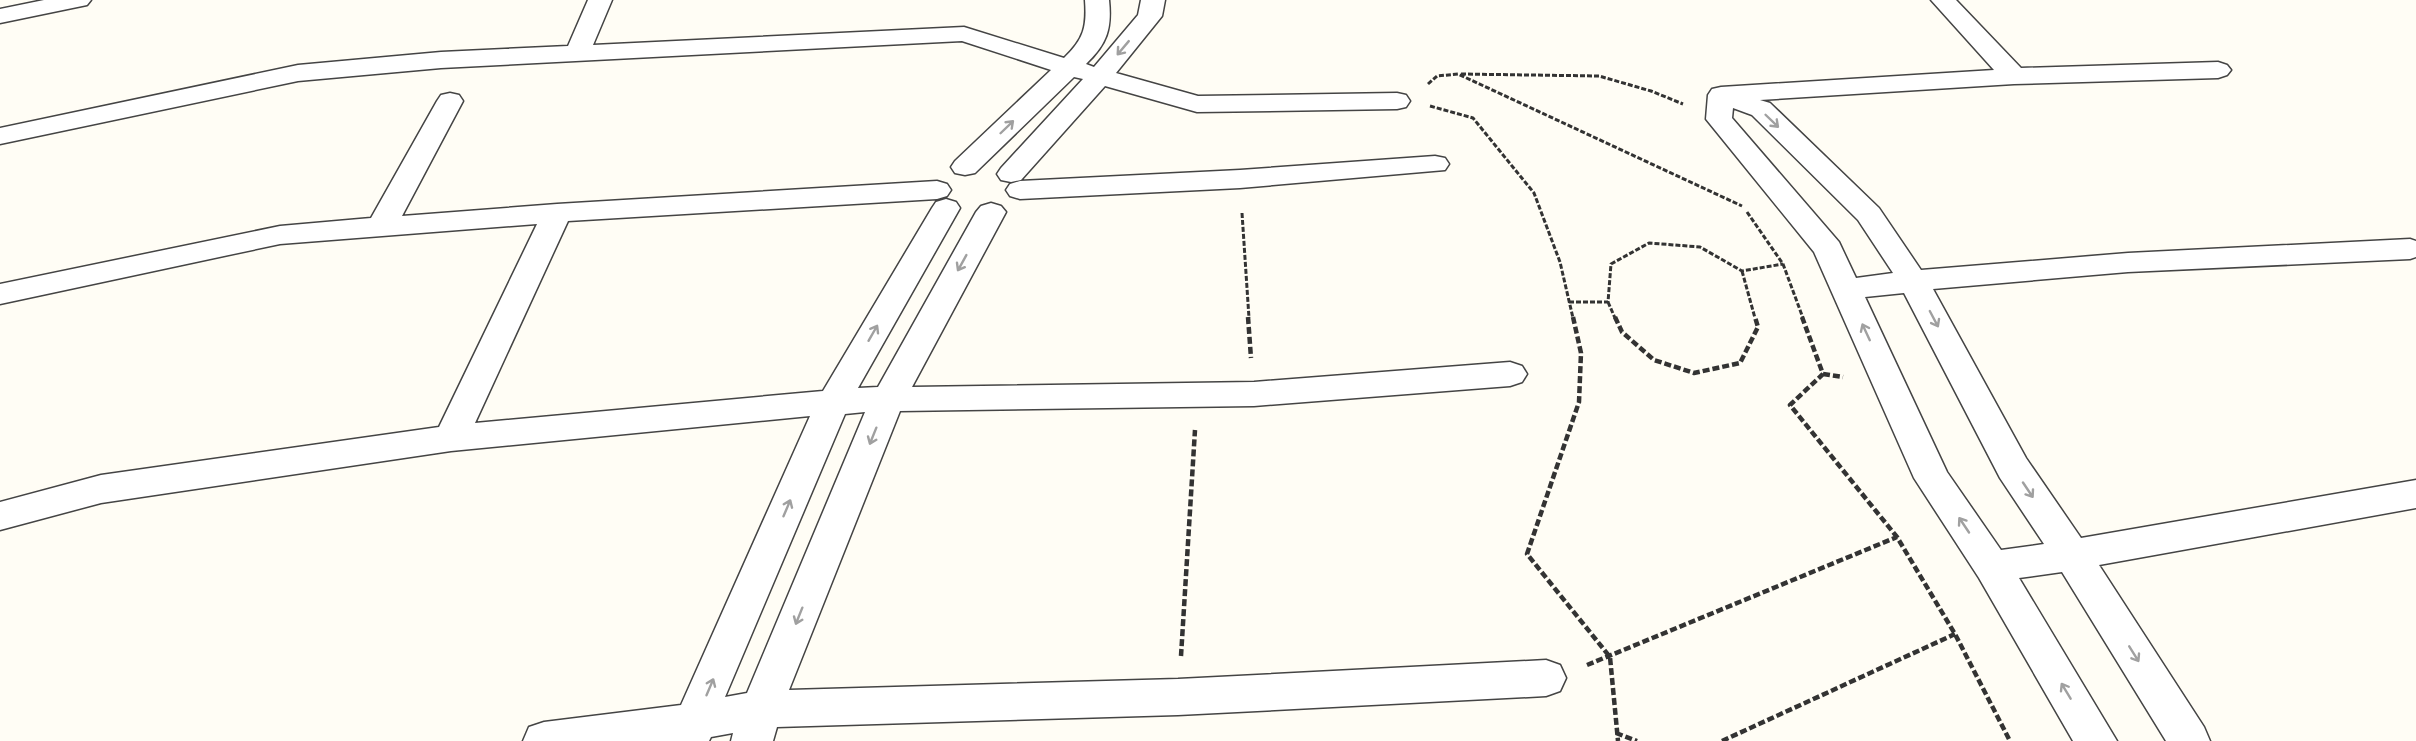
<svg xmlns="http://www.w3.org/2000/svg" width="2416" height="741" viewBox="0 0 2416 741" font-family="'IBM Plex Serif',serif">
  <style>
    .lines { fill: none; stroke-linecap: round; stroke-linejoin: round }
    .minor-casing { stroke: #444; stroke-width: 3 }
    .path-far1 { stroke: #333; stroke-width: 3; stroke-dasharray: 5 2; stroke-linecap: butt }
    .path { stroke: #333; stroke-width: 4.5; stroke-dasharray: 7 3; stroke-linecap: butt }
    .minor { fill: #fff; fill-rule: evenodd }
    .oneway { stroke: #a0a0a0 }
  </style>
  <rect width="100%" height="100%" fill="#fffdf5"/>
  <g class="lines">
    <defs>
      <path id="minor" d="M 44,0 L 91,0 L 87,5 L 0,23 L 0,9 Z
        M 588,0 L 612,0 L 593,45 L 964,27 L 1064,58 C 1084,39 1087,27 1085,0 L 1109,0 C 1112,29 1107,44 1086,64 L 1094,67 L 1138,15 L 1141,0 L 1165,0 L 1162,16 L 1116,73 L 1198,96 L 1397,93 L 1406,95 L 1410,101 L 1406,107 L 1397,109 L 1197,112 L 1105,86 L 1021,180 L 1011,182 L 1001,180 L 997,174 L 1001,168 L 1083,79 L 1074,77 L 975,173 L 965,175 L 955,173 L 951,167 L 955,161 L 1051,70 L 962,41 L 441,68 L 298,81 L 0,144 L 0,128 L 298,65 L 441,52 L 568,46 Z
        M 1931,0 L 1956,0 L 2021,68 L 2218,62 L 2227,65 L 2231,70 L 2227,75 L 2218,78 L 2014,84 L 1760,100 L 1770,103 L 1879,208 L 1921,270 L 2128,253 L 2410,239 L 2416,241 L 2416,257 L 2410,259 L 2128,272 L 1933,289 L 2026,458 L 2081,538 L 2416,480 L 2416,508 L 2099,565 L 2204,727 L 2210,741 L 2166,741 L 2062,572 L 2019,578 L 2117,741 L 2073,741 L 1979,578 L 1914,478 L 1814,252 L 1706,119 L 1708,95 L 1712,89 L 1721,87 L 1994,70 ZM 1733,108 L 1752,115 L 1858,220 L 1893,273 L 1856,278 L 1839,242 L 1732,118 ZM 1904,293 L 2000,478 L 2044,544 L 2001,550 L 1947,472 L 1865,297 Z
        M 450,93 L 459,95 L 463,101 L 402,216 L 557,204 L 937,181 L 947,184 L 951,190 L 947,196 L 937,199 L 568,221 L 475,423 L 823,391 L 932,208 L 936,202 L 946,199 L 956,202 L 960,208 L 858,388 L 878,387 L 976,212 L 981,206 L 991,203 L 1001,206 L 1006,212 L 912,387 L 1254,382 L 1510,362 L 1522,366 L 1527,374 L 1522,382 L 1510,386 L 1254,406 L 900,411 L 789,690 L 1178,679 L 1546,660 L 1560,665 L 1566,678 L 1560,691 L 1546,696 L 1178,715 L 777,727 L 773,741 L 731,741 L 733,733 L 711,737 L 709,741 L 523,741 L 529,727 L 544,722 L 681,705 L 810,416 L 451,451 L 101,503 L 0,530 L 0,502 L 101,475 L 439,427 L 537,224 L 280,244 L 0,304 L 0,284 L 280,226 L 371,218 L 437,101 L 441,95 ZM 865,412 L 747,693 L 725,697 L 845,414 Z
        M 1435,156 L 1445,158 L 1449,164 L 1445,170 L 1240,188 L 1020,199 L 1010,196 L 1006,190 L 1010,184 L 1020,181 L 1240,170 Z"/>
    </defs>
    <!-- minor casing -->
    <use href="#minor" class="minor-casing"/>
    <!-- path-far1 -->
    <path class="path-far1" d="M 1461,74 L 1599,76 L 1651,91 L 1683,104
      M 1428,84 L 1437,76 L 1458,74 L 1742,206
      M 1430,106 L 1473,118 L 1534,193 L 1560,262 L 1573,318
      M 1747,212 L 1783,264 L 1803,318
      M 1242,213 L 1249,318
      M 1742,271 L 1755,318
      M 1569,302 L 1608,302 L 1611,264 L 1649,243 L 1700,247 L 1742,271 L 1783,264
      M 1608,302 L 1615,318"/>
    <!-- path -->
    <path class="path" d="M 1248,317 L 1251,358
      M 1573,317 L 1581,353 L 1579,402 L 1527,554 L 1610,657 L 1618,741
      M 1615,317 L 1622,332 L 1654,360 L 1694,373 L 1740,363 L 1758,327 L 1755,317
      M 1802,317 L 1823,374 L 1790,405 L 1897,537 L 1955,634 L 2010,741
      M 1823,374 L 1843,377
      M 1181,656 L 1195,430
      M 1587,665 L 1897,537
      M 1616,733 L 1637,741
      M 1722,741 L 1955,634"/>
    <!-- minor -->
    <use href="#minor" class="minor"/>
  </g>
  <!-- one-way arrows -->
  <defs><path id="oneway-shaft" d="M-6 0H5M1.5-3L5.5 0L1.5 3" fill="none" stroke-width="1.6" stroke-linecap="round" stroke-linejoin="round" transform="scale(1.5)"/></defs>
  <g class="oneway">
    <use href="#oneway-shaft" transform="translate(1123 48) rotate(130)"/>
    <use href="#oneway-shaft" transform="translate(1772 121) rotate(44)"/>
    <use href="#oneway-shaft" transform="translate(1007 127) rotate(-44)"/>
    <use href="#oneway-shaft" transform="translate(962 263) rotate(119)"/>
    <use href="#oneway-shaft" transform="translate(1934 319) rotate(62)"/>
    <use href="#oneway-shaft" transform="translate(1866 332) rotate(-115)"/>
    <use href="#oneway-shaft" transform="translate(873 333) rotate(-60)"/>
    <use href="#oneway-shaft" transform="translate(873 436) rotate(112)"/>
    <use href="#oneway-shaft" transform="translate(2028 490) rotate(56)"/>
    <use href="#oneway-shaft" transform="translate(787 508) rotate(-67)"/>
    <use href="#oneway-shaft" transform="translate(1964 525) rotate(-124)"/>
    <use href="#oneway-shaft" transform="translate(799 616) rotate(112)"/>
    <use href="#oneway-shaft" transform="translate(2134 654) rotate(58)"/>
    <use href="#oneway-shaft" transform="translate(710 687) rotate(-67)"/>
    <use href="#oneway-shaft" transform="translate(2066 691) rotate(-121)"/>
  </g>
</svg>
